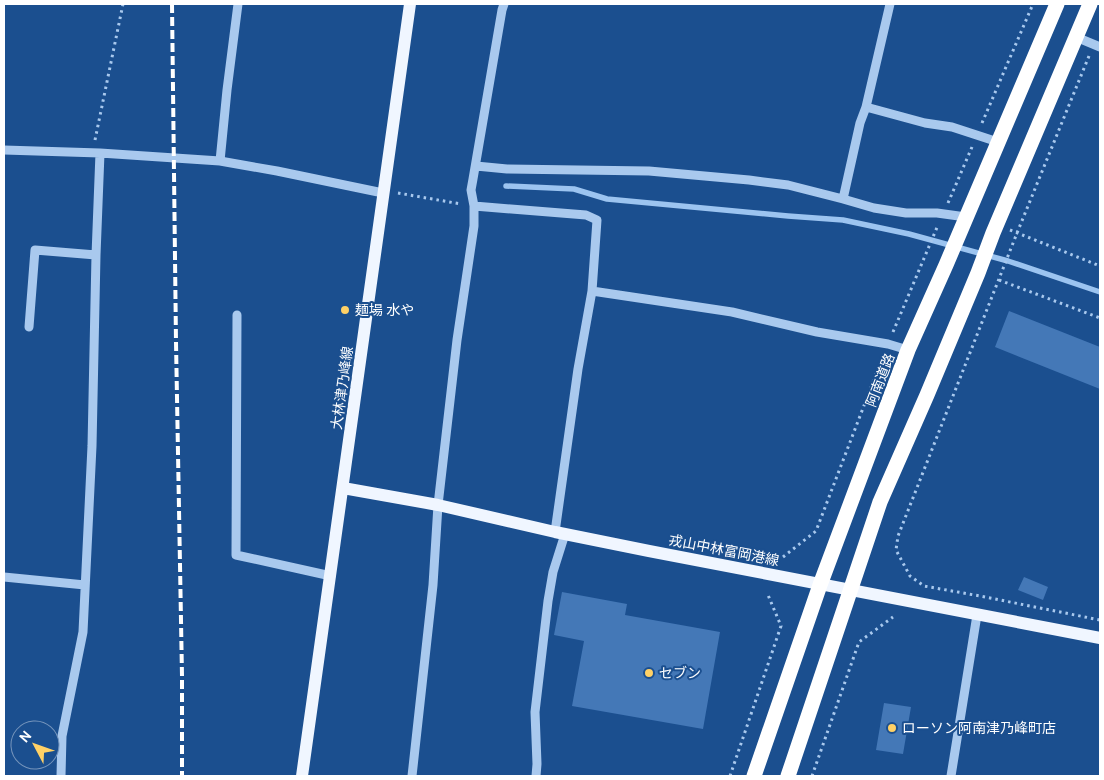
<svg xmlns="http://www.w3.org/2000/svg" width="1104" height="780" viewBox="0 0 1104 780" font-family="Cabin,'Noto Sans JP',sans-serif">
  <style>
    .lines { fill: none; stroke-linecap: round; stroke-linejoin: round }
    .stream { stroke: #9cc4f0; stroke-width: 5.5 }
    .building { fill: #4478b7 }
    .path { stroke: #a9c9ee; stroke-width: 3; stroke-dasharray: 2.5 4; stroke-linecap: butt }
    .minor { stroke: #a9c9ee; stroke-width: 9 }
    .major { stroke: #f0f6ff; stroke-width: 12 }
    .highway { stroke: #fff; stroke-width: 15 }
    .rail { stroke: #fff; stroke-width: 4; stroke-dasharray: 9 4; stroke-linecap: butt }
    .poi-dot { fill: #ffd166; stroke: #1b4f8f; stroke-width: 2 }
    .labels { text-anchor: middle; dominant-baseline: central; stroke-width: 4; stroke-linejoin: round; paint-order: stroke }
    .poi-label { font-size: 14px; fill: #fff; stroke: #1b4f8f; text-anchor: start }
    .street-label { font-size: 14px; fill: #fff; stroke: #1b4f8f }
  </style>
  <rect width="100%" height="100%" fill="#1b4f8f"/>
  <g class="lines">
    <!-- stream -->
    <path class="stream" d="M 506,186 L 574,189 L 607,199 L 788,216 L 843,220 L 909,234 L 1008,261 L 1100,292"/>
  </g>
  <!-- building -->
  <path class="building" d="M 1009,311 L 1100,347 L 1100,389 L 995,347 Z
    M 1024,577 L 1048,587 L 1043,600 L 1018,590 Z
    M 562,592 L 627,604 L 625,615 L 720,632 L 703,729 L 572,706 L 584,641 L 554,635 Z
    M 884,703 L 911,707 L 903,754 L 876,750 Z"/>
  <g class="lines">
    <!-- path -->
    <path class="path" d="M 1089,56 L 1017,233 L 898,536 L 896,550 L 910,576 L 924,586 L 980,596 L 1100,620
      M 982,123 L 1033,4
      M 95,140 L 123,4
      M 398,193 L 461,204
      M 948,203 L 972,147
      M 1010,230 L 1100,266
      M 999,280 L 1100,318
      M 893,332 L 938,225
      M 783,557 L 816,531 L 883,356
      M 730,776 L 781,626 L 768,595
      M 812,776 L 859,642 L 893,617"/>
    <!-- minor -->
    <path class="minor" d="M 890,4 L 866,107 L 925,123 L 952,127 L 998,142
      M 1076,37 L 1100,47
      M 866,107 L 860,123 L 843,199 L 874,208 L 906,213 L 937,213 L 966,217
      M 4,150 L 100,153 L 220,161 L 277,171 L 383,193
      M 220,161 L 227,90 L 238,4
      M 476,166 L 507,169 L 649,171 L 749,180 L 788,185 L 843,199
      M 474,206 L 586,215 L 597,220 L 592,291
      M 237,315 L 236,555 L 331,576
      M 29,327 L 35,250 L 96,255
      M 555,532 L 578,369 L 592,291 L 732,312 L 817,332 L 888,344 L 908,350
      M 4,577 L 85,585
      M 61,776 L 62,736 L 83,632 L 92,446 L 96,255 L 100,153
      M 412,776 L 433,585 L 438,505 L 457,340 L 474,226 L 474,206 L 471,190 L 473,179 L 502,10 L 504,4
      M 536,776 L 537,764 L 535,712 L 548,601 L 553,572 L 565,534
      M 951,776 L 977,615"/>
    <!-- major -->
    <path class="major" d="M 343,488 L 438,505 L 555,532 L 649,551 L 1100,638
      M 302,776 L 410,4"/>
    <!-- highway -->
    <path class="highway" d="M 754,776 L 820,585 L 908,350 L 946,265 L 1057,4
      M 788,776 L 880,502 L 927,395 L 978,273 L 993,233 L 1090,4"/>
    <!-- rail -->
    <path class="rail" d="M 172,4 L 176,342 L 182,676 L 182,776"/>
  </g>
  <!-- markers -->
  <g class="poi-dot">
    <circle cx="345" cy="310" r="5"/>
    <circle cx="649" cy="673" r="5"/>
    <circle cx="892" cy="728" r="5"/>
  </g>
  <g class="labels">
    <!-- poi labels -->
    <g class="poi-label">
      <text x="355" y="310">麺場 水や</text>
      <text x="659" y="673">セブン</text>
      <text x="902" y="728">ローソン阿南津乃峰町店</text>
    </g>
    <!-- street labels -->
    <g class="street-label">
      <text transform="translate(880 380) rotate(-69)">阿南道路</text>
      <text transform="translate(342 388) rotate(-82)">大林津乃峰線</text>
      <text transform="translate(724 550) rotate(11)">戎山中林富岡港線</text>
    </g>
  </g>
  <!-- border -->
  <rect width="1104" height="780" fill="none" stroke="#ffffff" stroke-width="10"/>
  <!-- north arrow -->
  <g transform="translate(35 745) rotate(311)"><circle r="24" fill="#1b4f8f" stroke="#7695bc"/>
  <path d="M0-4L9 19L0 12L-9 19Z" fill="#ffd166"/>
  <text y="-8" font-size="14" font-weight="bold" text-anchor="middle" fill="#ffffff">N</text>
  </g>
</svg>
